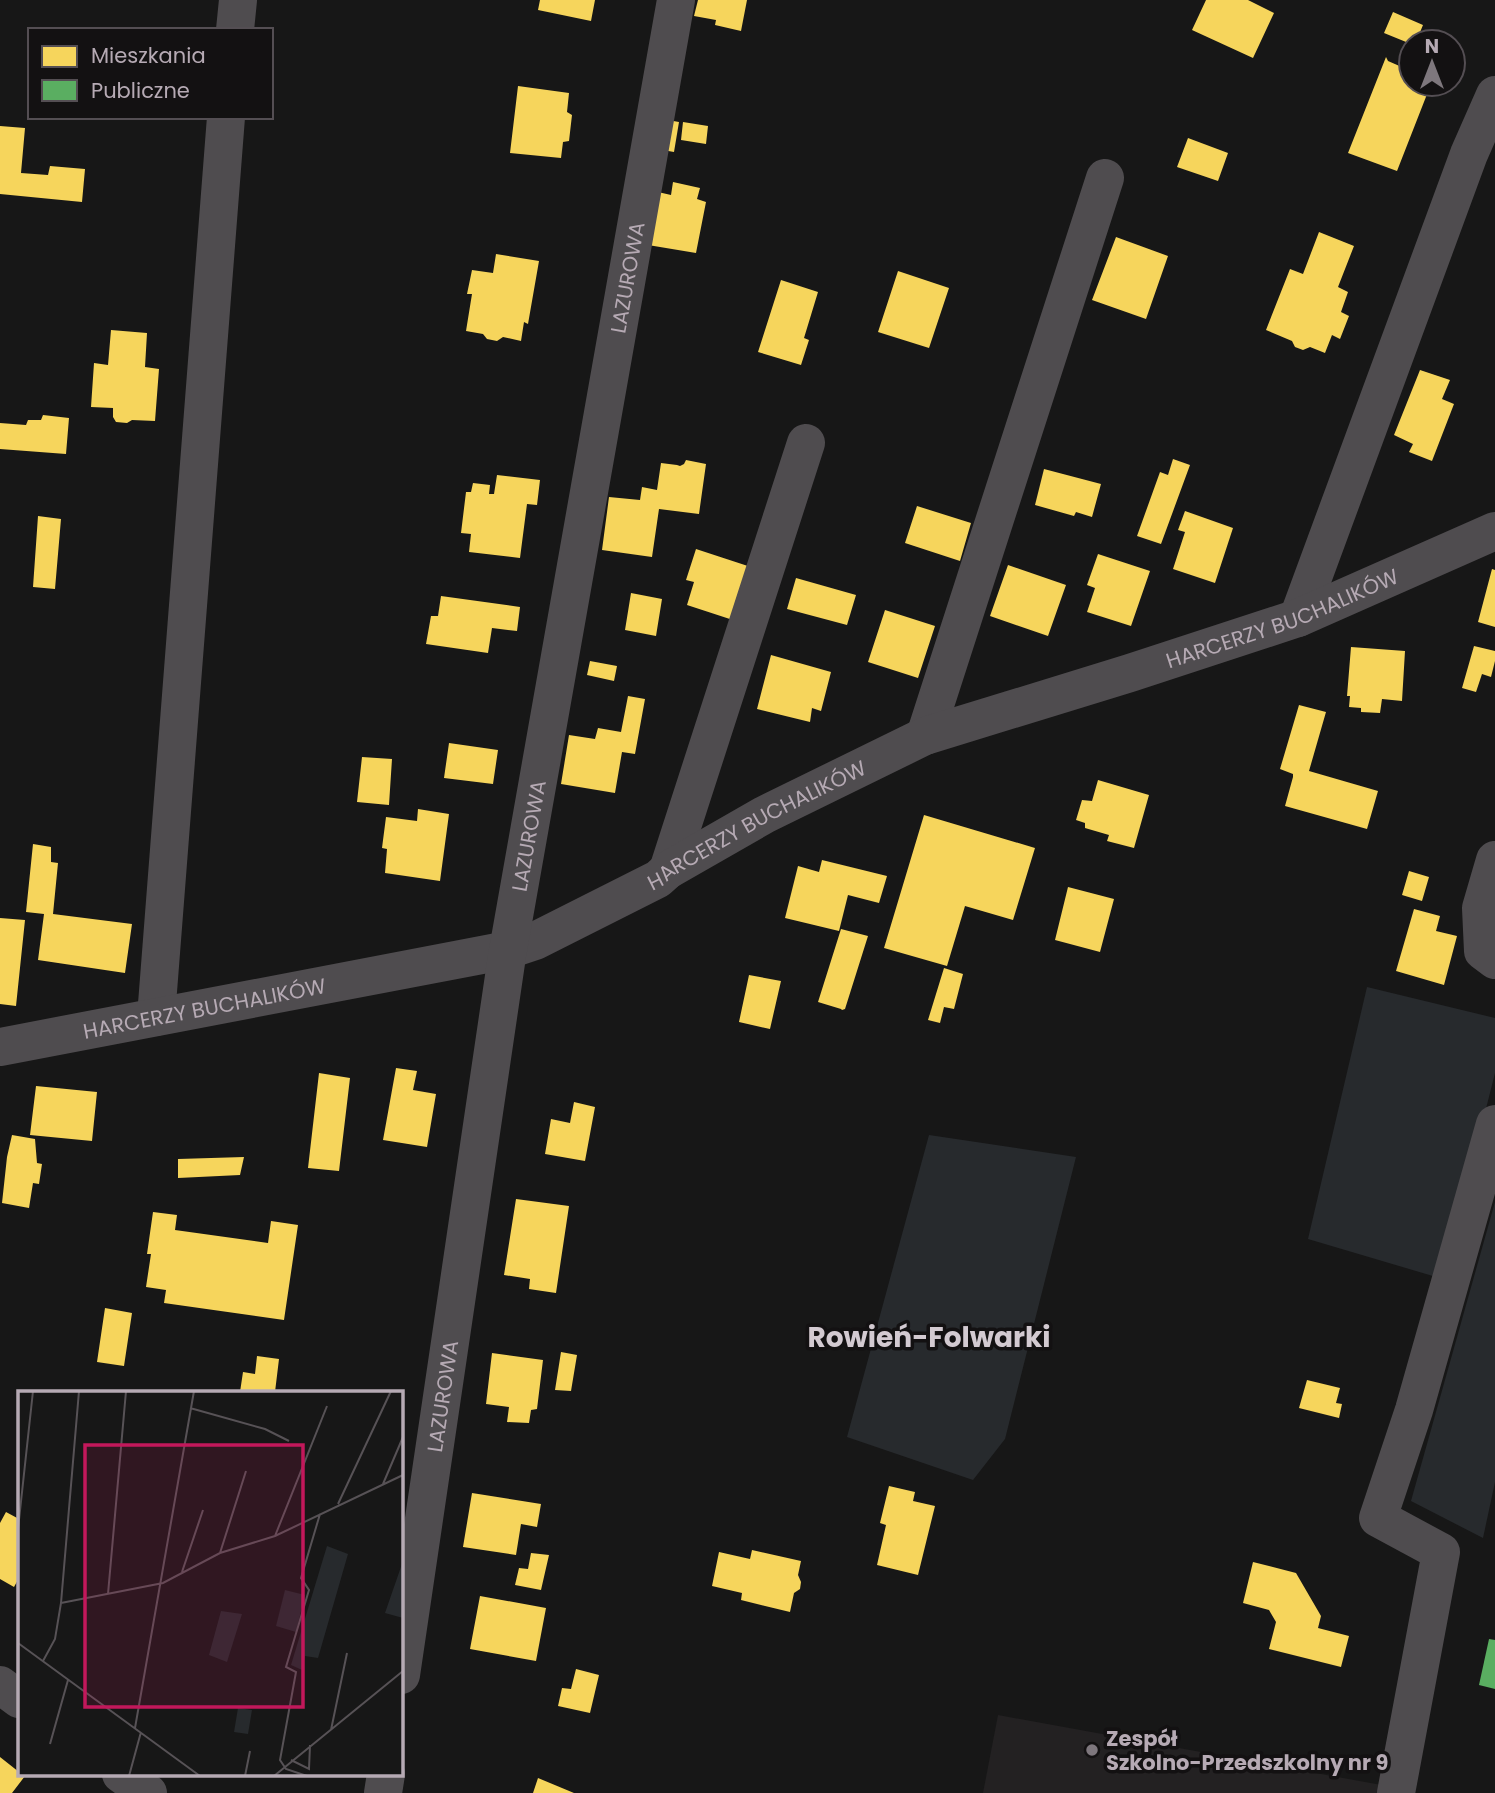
<svg xmlns="http://www.w3.org/2000/svg" width="1495" height="1793" viewBox="0 0 1495 1793" font-family="Poppins,sans-serif">
  <style>
    .built { fill: #232122 }
    .green { fill: #272a2d }
    .homes { fill: #f6d55c }
    .public { fill: #5aae61 }
    .lines { fill: none; stroke-linecap: round; stroke-linejoin: round }
    .minor { stroke: #4f4c4f; stroke-width: 38 }
    .poi-dot { fill: #7e777d; stroke: #131112; stroke-width: 2.5 }
    .labels { text-anchor: middle; dominant-baseline: central; stroke-width: 7; stroke-linejoin: round; paint-order: stroke }
    .street-label { font-size: 21px; fill: #b6aab4; stroke: #131112 }
    .poi-label { font-size: 21px; font-weight: bold; fill: #b6aab4; stroke: #131112; text-anchor: start }
    .district-label { font-size: 28px; font-weight: bold; fill: #d3cad1; stroke: #131112 }
    .inset-road { fill: none; stroke: #575256; stroke-width: 2 }
    .view { fill: #c2185b; fill-opacity: 0.15; stroke: #c2185b; stroke-width: 3.5 }
    .inset-edge { fill: none; stroke: #b6aab4; stroke-width: 3.5 }
  </style>
  <rect width="100%" height="100%" fill="#171717"/>
  <!-- built -->
  <path class="built" d="M 998,1715 L 1387,1786 L 1386,1793 L 983,1793 Z"/>
  <!-- green -->
  <path class="green" d="M 1367,987 L 1495,1018 L 1495,1073 L 1443,1279 L 1308,1239 Z
    M 929,1135 L 1076,1157 L 1005,1439 L 973,1480 L 847,1437 Z
    M 1495,1202 L 1495,1482 L 1483,1538 L 1411,1501 Z"/>
  <!-- homes -->
  <path class="homes" d="M 540,0 L 595,0 L 591,21 L 538,10 Z
    M 698,0 L 747,0 L 741,31 L 715,25 L 716,20 L 694,16 Z
    M 1206,0 L 1248,0 L 1274,13 L 1253,58 L 1192,30 Z
    M 1393,12 L 1423,25 L 1416,42 L 1411,42 L 1411,44 L 1384,33 Z
    M 1386,57 L 1388,61 L 1411,71 L 1411,84 L 1431,84 L 1397,171 L 1348,153 Z
    M 518,86 L 569,93 L 567,112 L 572,115 L 569,141 L 563,142 L 561,158 L 510,153 Z
    M 662,119 L 679,122 L 674,152 L 657,149 Z
    M 683,122 L 708,126 L 706,144 L 681,140 Z
    M 0,126 L 25,128 L 21,173 L 48,175 L 50,166 L 85,169 L 82,202 L 0,194 Z
    M 1188,138 L 1228,153 L 1218,181 L 1177,167 Z
    M 673,182 L 700,188 L 697,199 L 706,202 L 696,253 L 648,245 L 658,192 L 671,195 Z
    M 1319,232 L 1354,246 L 1338,287 L 1348,292 L 1341,312 L 1349,316 L 1340,339 L 1332,335 L 1325,353 L 1310,347 L 1303,350 L 1295,347 L 1292,341 L 1266,330 L 1290,269 L 1303,274 Z
    M 1116,237 L 1168,256 L 1146,319 L 1092,300 Z
    M 496,254 L 539,261 L 528,324 L 524,322 L 521,341 L 503,337 L 497,341 L 487,339 L 483,334 L 466,331 L 472,294 L 467,294 L 472,270 L 493,273 Z
    M 898,271 L 949,288 L 929,348 L 878,332 Z
    M 781,280 L 818,292 L 804,338 L 809,340 L 801,365 L 758,352 Z
    M 111,330 L 147,333 L 145,367 L 159,369 L 155,421 L 132,420 L 127,423 L 116,422 L 113,417 L 113,408 L 91,407 L 94,363 L 108,365 Z
    M 1420,370 L 1450,380 L 1442,399 L 1454,404 L 1432,461 L 1409,452 L 1413,444 L 1394,435 Z
    M 43,415 L 69,418 L 66,454 L 0,449 L 0,423 L 26,425 L 28,420 L 41,420 Z
    M 1173,459 L 1190,465 L 1161,544 L 1137,536 L 1160,472 L 1168,475 Z
    M 686,460 L 706,464 L 699,514 L 659,509 L 652,557 L 602,550 L 609,497 L 640,500 L 642,487 L 657,490 L 661,463 L 677,465 L 680,466 L 684,464 Z
    M 1044,469 L 1101,484 L 1092,517 L 1076,512 L 1074,516 L 1035,505 Z
    M 497,475 L 540,480 L 537,505 L 527,504 L 520,558 L 469,552 L 471,534 L 461,533 L 466,492 L 471,492 L 473,483 L 490,485 L 489,494 L 494,494 Z
    M 917,506 L 971,523 L 960,561 L 905,543 Z
    M 1185,511 L 1233,528 L 1215,583 L 1173,569 L 1185,532 L 1178,530 Z
    M 38,516 L 61,519 L 55,589 L 33,587 Z
    M 696,549 L 757,569 L 739,622 L 687,605 L 694,582 L 686,580 Z
    M 1098,554 L 1150,571 L 1131,626 L 1087,612 L 1095,588 L 1087,585 Z
    M 1008,565 L 1066,585 L 1048,636 L 990,616 Z
    M 1492,569 L 1495,570 L 1495,627 L 1478,622 Z
    M 796,578 L 856,595 L 847,625 L 787,609 Z
    M 631,593 L 662,599 L 656,636 L 625,630 Z
    M 441,596 L 520,607 L 517,631 L 492,628 L 488,653 L 426,644 L 431,616 L 438,616 Z
    M 885,610 L 935,626 L 918,678 L 868,662 Z
    M 1474,646 L 1495,651 L 1495,661 L 1491,677 L 1482,674 L 1476,692 L 1462,688 Z
    M 1351,647 L 1405,651 L 1402,701 L 1382,699 L 1380,713 L 1361,712 L 1361,708 L 1349,707 L 1350,696 L 1347,696 Z
    M 771,655 L 831,672 L 821,711 L 812,708 L 810,722 L 757,709 Z
    M 590,661 L 617,666 L 614,681 L 587,675 Z
    M 628,696 L 645,699 L 635,754 L 622,752 L 615,793 L 561,784 L 569,735 L 595,739 L 598,728 L 621,732 Z
    M 1299,705 L 1326,712 L 1309,771 L 1378,791 L 1367,829 L 1285,806 L 1293,777 L 1293,774 L 1280,769 Z
    M 449,743 L 498,750 L 493,784 L 444,778 Z
    M 362,757 L 392,759 L 389,805 L 357,802 Z
    M 1098,780 L 1149,795 L 1134,848 L 1107,841 L 1109,835 L 1085,828 L 1085,823 L 1076,820 L 1082,800 L 1092,801 Z
    M 418,809 L 449,814 L 440,881 L 385,873 L 387,849 L 382,848 L 386,817 L 417,821 Z
    M 924,815 L 1035,848 L 1013,920 L 965,906 L 947,966 L 884,948 Z
    M 33,844 L 51,847 L 51,862 L 58,863 L 53,914 L 132,924 L 125,973 L 38,960 L 44,914 L 26,912 Z
    M 822,860 L 887,876 L 879,903 L 848,895 L 839,931 L 785,918 L 798,866 L 819,872 Z
    M 1409,871 L 1429,877 L 1422,901 L 1402,895 Z
    M 1068,887 L 1114,899 L 1100,952 L 1055,940 Z
    M 1414,909 L 1440,916 L 1436,931 L 1457,936 L 1444,985 L 1396,971 Z
    M 0,918 L 25,920 L 16,1006 L 0,1004 Z
    M 841,929 L 868,936 L 845,1009 L 842,1010 L 841,1009 L 818,1002 Z
    M 944,968 L 963,974 L 954,1009 L 944,1007 L 940,1023 L 928,1020 Z
    M 749,975 L 781,981 L 770,1029 L 739,1022 Z
    M 396,1068 L 417,1071 L 413,1090 L 436,1094 L 427,1147 L 383,1140 Z
    M 319,1073 L 350,1078 L 339,1171 L 308,1168 Z
    M 36,1086 L 97,1092 L 92,1141 L 30,1135 Z
    M 574,1102 L 595,1107 L 585,1161 L 545,1154 L 551,1119 L 570,1123 Z
    M 12,1135 L 35,1139 L 37,1163 L 42,1164 L 39,1184 L 33,1183 L 29,1208 L 2,1203 L 7,1157 Z
    M 244,1157 L 240,1175 L 178,1178 L 178,1159 Z
    M 516,1199 L 569,1206 L 556,1293 L 529,1289 L 530,1279 L 504,1275 Z
    M 153,1212 L 177,1215 L 175,1230 L 268,1243 L 271,1221 L 298,1225 L 284,1320 L 164,1303 L 166,1290 L 146,1287 L 151,1254 L 147,1254 Z
    M 105,1308 L 132,1313 L 124,1366 L 97,1362 Z
    M 561,1352 L 577,1355 L 571,1391 L 555,1390 Z
    M 492,1353 L 543,1360 L 537,1409 L 531,1410 L 529,1423 L 507,1422 L 509,1407 L 486,1404 Z
    M 257,1356 L 279,1359 L 275,1392 L 240,1392 L 243,1372 L 255,1374 Z
    M 1307,1380 L 1340,1388 L 1336,1403 L 1342,1404 L 1339,1418 L 1299,1408 Z
    M 889,1486 L 915,1492 L 913,1501 L 935,1506 L 918,1575 L 877,1565 L 886,1525 L 880,1523 Z
    M 472,1493 L 541,1504 L 537,1527 L 521,1524 L 516,1555 L 463,1547 Z
    M 6,1512 L 19,1519 L 19,1578 L 14,1587 L 0,1579 L 0,1523 Z
    M 752,1550 L 801,1561 L 798,1575 L 801,1582 L 800,1589 L 794,1593 L 790,1612 L 741,1600 L 742,1593 L 712,1586 L 719,1552 L 750,1559 Z
    M 531,1553 L 549,1555 L 541,1590 L 515,1585 L 519,1568 L 528,1569 Z
    M 1253,1562 L 1296,1573 L 1321,1616 L 1318,1628 L 1349,1636 L 1341,1667 L 1269,1649 L 1276,1622 L 1269,1610 L 1243,1603 Z
    M 480,1596 L 546,1608 L 536,1661 L 470,1649 Z
    M 576,1669 L 599,1675 L 590,1713 L 558,1706 L 562,1688 L 571,1689 Z
    M 0,1757 L 19,1772 L 19,1774 L 25,1776 L 12,1793 L 0,1793 Z
    M 538,1778 L 574,1793 L 533,1793 Z"/>
  <!-- public -->
  <path class="public" d="M 1489,1639 L 1495,1640 L 1495,1689 L 1479,1685 Z"/>
  <g class="lines">
    <!-- minor -->
    <g class="minor">
      <path d="M 235,30 L 238,0"/>
      <path d="M 1298,618 L 1469,154 L 1495,95"/>
      <path d="M 925,736 L 1105,178"/>
      <path d="M 1495,860 L 1481,908 L 1483,951 L 1495,960"/>
      <path d="M 668,870 L 806,443"/>
      <path d="M 156,1017 L 226,117"/>
      <path id="s1" d="M 0,1047 L 508,950 L 535,941 L 658,879 L 668,870 L 764,815 L 925,736 L 1130,673 L 1298,618 L 1495,531"/>
      <path id="s2" d="M 401,1675 L 507,956 L 676,0"/>
      <path d="M 0,1685 L 19,1699"/>
      <path d="M 121,1774 L 148,1793"/>
      <path d="M 383,1793 L 386,1774"/>
      <path d="M 1396,1793 L 1441,1552 L 1378,1518 L 1414,1410 L 1495,1124"/>
    </g>
  </g>
  <!-- markers -->
  <circle class="poi-dot" cx="1092" cy="1750" r="7"/>
  <g class="labels">
    <!-- street labels -->
    <g class="street-label">
      <text stroke="none"><textPath href="#s2" startOffset="1416">LAZUROWA</textPath></text>
      <text stroke="none"><textPath href="#s1" startOffset="1363">HARCERZY BUCHALIKÓW</textPath></text>
      <text stroke="none"><textPath href="#s1" startOffset="796">HARCERZY BUCHALIKÓW</textPath></text>
      <text stroke="none"><textPath href="#s2" startOffset="849">LAZUROWA</textPath></text>
      <text stroke="none"><textPath href="#s1" startOffset="208">HARCERZY BUCHALIKÓW</textPath></text>
      <text stroke="none"><textPath href="#s2" startOffset="282">LAZUROWA</textPath></text>
    </g>
    <!-- poi labels -->
    <g class="poi-label">
      <text x="1106" y="1738">Zespół<tspan x="1106" dy="24">Szkolno-Przedszkolny nr 9</tspan></text>
    </g>
    <!-- district labels -->
    <g class="district-label">
      <text x="929" y="1337">Rowień-Folwarki</text>
    </g>
  </g>
  <!-- overview -->
  <g transform="translate(18 1391)">
    <rect width="385" height="385" fill="#171717"/>
    <path d="M 309,155 L 330,163 L 300,267 L 287,265 L 284,279 L 273,274 ZM 385,170 L 385,227 L 367,222 ZM 267,199 L 287,204 L 278,241 L 258,235 ZM 203,220 L 224,223 L 209,271 L 191,264 ZM 220,317 L 234,319 L 230,343 L 216,341 Z" fill="#272a2d"/>
    <path class="inset-road" d="M 172,17 L 247,38 L 271,50M 365,93 L 385,46M 320,113 L 373,0M 0,138 L 15,0M 257,145 L 309,15M 202,162 L 228,80M 164,181 L 185,119M 90,203 L 108,0M 43,212 L 145,192 L 202,162 L 257,145 L 385,84M 0,252 L 182,385M 25,270 L 37,248 L 43,212 L 61,0M 117,337 L 176,0M 313,339 L 329,262M 32,353 L 50,289M 273,369 L 291,378 L 292,354M 111,385 L 123,341M 227,385 L 232,360M 256,385 L 385,280M 289,385 L 268,378 L 262,369 L 278,281 L 268,276 L 291,199 L 283,187 L 302,123"/>
    <path class="view" d="M 67,54 L 285,54 L 285,316 L 67,316 Z"/>
    <rect width="385" height="385" class="inset-edge"/>
  </g>
  <!-- legend -->
  <rect x="28" y="28" width="245" height="91" fill="#131112" stroke="#544e53" stroke-width="2"/>
  <rect x="42" y="46" width="35" height="21" fill="#f6d55c" stroke="#544e53" stroke-width="2"/>
  <text x="91" y="63" font-size="21" fill="#b6aab4">Mieszkania</text>
  <rect x="42" y="80" width="35" height="21" fill="#5aae61" stroke="#544e53" stroke-width="2"/>
  <text x="91" y="98" font-size="21" fill="#b6aab4">Publiczne</text>
  <!-- north arrow -->
  <g transform="translate(1432 63)"><circle r="33" fill="#131112" stroke="#544e53" stroke-width="2"/>
  <path d="M0-5L12 26L0 18L-12 26Z" fill="#7e777d"/>
  <text y="-10" font-size="19" font-weight="bold" text-anchor="middle" fill="#b6aab4">N</text>
  </g>
</svg>
